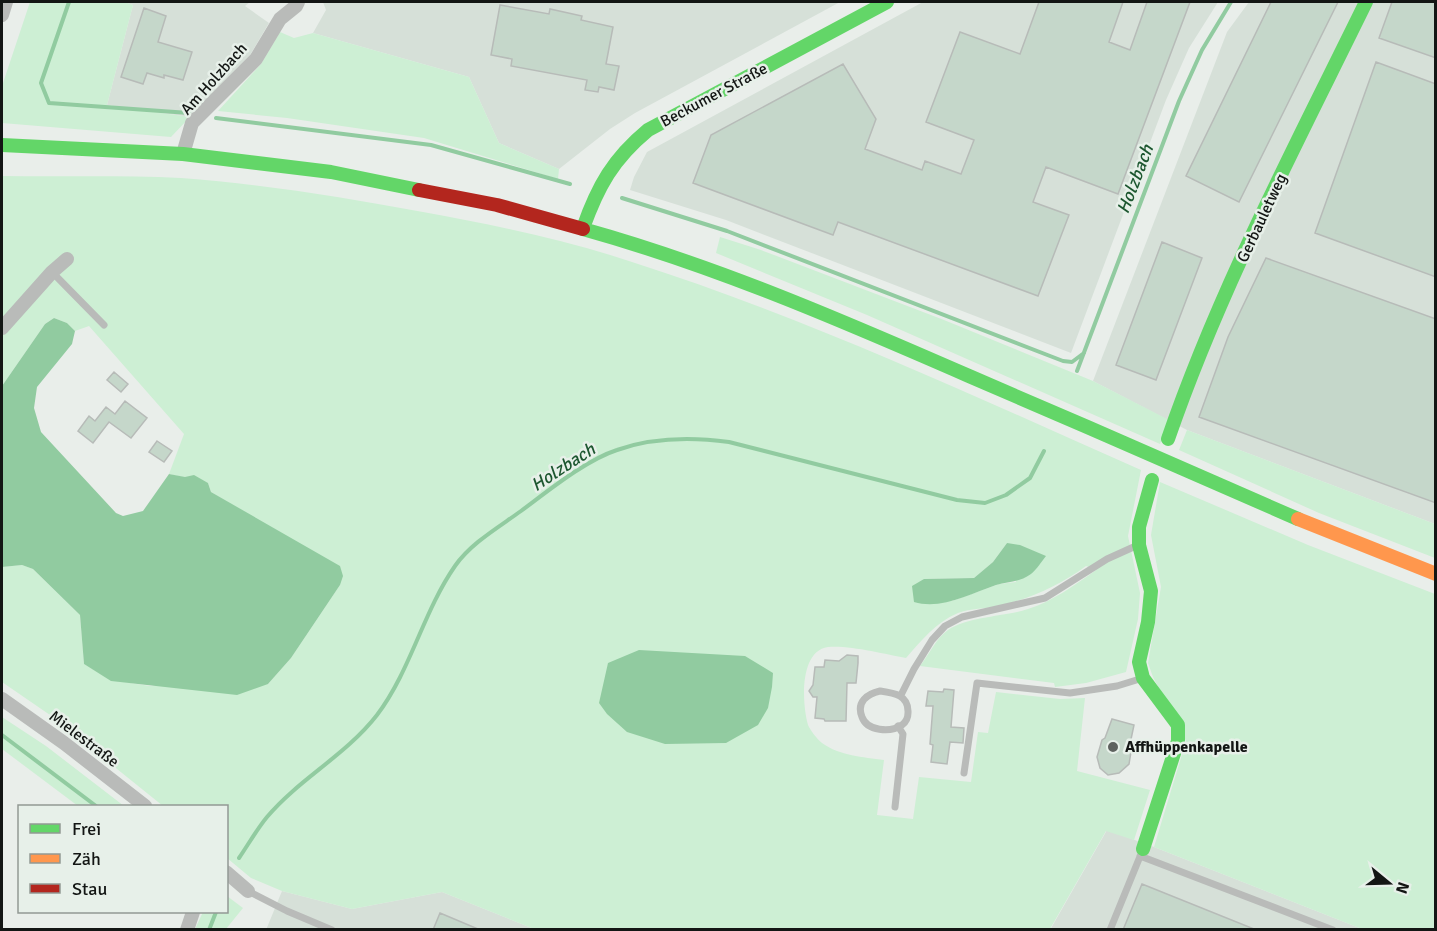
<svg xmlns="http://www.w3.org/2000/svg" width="1437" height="931" viewBox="0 0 1437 931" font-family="Signika,sans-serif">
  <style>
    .built { fill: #d6e0d8 }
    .green { fill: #cdefd4; fill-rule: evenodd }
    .water { fill: #91cba0 }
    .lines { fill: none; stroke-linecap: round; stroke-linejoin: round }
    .stream { stroke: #91cba0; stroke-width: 4 }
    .building { fill: #c5d7ca; stroke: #b7bbb8; stroke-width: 1.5 }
    .lane { stroke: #b9bbb9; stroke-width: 7 }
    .street { stroke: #b9bbb9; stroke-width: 14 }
    .fast { stroke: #63d668; stroke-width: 14 }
    .slow { stroke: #ff974d; stroke-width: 14 }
    .jam { stroke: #b3261e; stroke-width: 14 }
    .poi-dot { fill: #5e625f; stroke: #e7f0e9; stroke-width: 2 }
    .labels { text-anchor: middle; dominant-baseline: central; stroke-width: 5; stroke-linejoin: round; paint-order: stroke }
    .street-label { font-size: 16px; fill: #131614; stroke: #e7f0e9 }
    .poi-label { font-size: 16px; font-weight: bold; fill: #131614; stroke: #e7f0e9; text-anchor: start }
    .water-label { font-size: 18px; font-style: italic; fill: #1d5730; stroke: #e7f0e9 }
  </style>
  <rect width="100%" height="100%" fill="#e9eeea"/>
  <!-- built -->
  <path class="built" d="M 125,2 L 250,2 L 245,6 L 269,23 L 250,55 L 190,117 L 107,105 L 133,5 Z
    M 323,2 L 840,2 L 635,113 L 610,129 L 559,169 L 499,143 L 469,77 L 313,33 L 326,10 Z
    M 923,2 L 1218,2 L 1189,48 L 1166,100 L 1071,353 L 726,220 L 630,190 L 634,177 L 647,152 Z
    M 1249,2 L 1435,2 L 1435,524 L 1187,430 L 1093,381 L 1227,32 Z
    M 1107,830 L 1154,847 L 1362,929 L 1050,930 Z
    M 282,891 L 352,909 L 442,892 L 534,929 L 266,930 Z"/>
  <!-- green -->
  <path class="green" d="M 30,2 L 125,2 L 133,5 L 107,105 L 190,117 L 171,137 L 2,123 L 2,86 Z
    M 280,32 L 294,38 L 313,33 L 469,77 L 499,143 L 559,169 L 558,179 L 424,138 L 287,118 L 218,111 L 261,64 Z
    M 2,176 C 61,177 121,175 181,178 C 262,184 343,197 423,212 C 493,225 564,239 632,262 C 807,318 974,396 1141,470 L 1128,536 L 1140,593 L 1138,619 L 1126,672 L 1086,683 L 1055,687 L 1054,683 L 920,666 C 929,655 936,638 948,630 C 969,616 1004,617 1028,609 C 1053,601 1075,585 1096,570 L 1086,566 C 1059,586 1031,598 999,606 C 986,609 970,608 958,613 C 936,622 921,641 906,658 C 885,654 849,645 828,647 C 799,651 802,704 808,725 C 810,730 817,739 822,743 C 840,756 863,757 884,760 L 877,815 L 913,819 L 919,777 L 971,782 L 978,732 L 988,733 L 996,692 L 1060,699 L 1085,698 L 1077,771 L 1150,790 L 1134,840 L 1106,831 L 1050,929 L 534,929 L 442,892 L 352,909 L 282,891 L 251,878 L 227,858 L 226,806 L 163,806 L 50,715 L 2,682 L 2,567 L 22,565 L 33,569 L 80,615 L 84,664 L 111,680 L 150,686 L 268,684 L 291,658 L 340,585 L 271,528 L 211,492 L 208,483 L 169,474 L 184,434 L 89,326 L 75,331 L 67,323 L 54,318 L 45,324 L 2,386 ZM 1007,543 L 1016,582 L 999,584 L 952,601 L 924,579 L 974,578 L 993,562 Z
    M 720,237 L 761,250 L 944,320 L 1093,381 L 1169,420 L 1160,444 L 867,315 L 716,253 Z
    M 1187,430 L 1435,524 L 1435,558 L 1319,513 L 1179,450 Z
    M 1160,482 L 1308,545 L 1435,594 L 1435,929 L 1362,929 L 1154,847 L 1186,741 L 1153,677 L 1148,663 L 1161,587 L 1151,535 Z
    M 2,717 L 46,746 L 124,806 L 78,806 L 2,749 Z
    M 227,896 L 243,908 L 226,929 L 195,929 L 203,912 L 226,912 Z"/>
  <!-- water -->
  <path class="water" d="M 54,318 L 67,323 L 75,331 L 72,344 L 37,387 L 34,408 L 41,432 L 116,513 L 123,516 L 143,511 L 169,474 L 185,477 L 194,475 L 208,483 L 211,492 L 340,566 L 343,576 L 340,585 L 291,658 L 268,684 L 237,695 L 111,681 L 84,664 L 80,615 L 33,569 L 22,565 L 2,567 L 2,386 L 45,324 Z
    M 1007,543 L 1020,545 L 1046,556 C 1042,561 1037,569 1031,574 C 1018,583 1009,581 996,585 C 970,594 941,610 914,602 L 912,586 L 924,579 L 974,578 L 993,562 Z
    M 639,650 L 745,656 L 773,673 L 772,687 L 768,708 L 758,725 L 726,743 L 665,744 L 627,732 L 607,714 L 599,703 L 608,663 Z"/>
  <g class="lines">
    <!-- stream -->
    <path class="stream" d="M 69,2 L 41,83 L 49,103 L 189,113
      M 216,118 L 431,145 L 570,184
      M 622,198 L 727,231 L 1063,361 L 1072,362 L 1084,353
      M 1077,371 L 1179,101 L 1202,50 L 1231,2
      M 2,735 L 96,806
      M 239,858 C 248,845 257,829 267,817 C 299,779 346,755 377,715 C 411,670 423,612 455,566 C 471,543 499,527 521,511 C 548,491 586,460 617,450 C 654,437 691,437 729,442 L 957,500 L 985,503 L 1006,495 L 1030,478 L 1044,451
      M 209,930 L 216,912"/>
  </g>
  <!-- building -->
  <path class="building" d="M 1039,2 L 1123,2 L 1109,42 L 1130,50 L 1147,2 L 1190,2 L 1118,194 L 1046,167 L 1033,202 L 1069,215 L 1038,296 L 838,222 L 833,235 L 693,183 L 711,135 L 843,64 L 876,119 L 865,149 L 922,170 L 925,161 L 961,174 L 974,140 L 926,122 L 960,32 L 1020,54 Z
    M 1271,2 L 1338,2 L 1239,202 L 1186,176 Z
    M 1392,2 L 1436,2 L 1436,58 L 1379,38 Z
    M 500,5 L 549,14 L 550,9 L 582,16 L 581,20 L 613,27 L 606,64 L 619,66 L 614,90 L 599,87 L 598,92 L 585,90 L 587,80 L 511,66 L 512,59 L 491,55 Z
    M 144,8 L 166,16 L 158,42 L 192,52 L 183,80 L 164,75 L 164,78 L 147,73 L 143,84 L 121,77 Z
    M 1376,62 L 1436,84 L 1436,277 L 1315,233 Z
    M 1162,242 L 1202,258 L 1156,380 L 1116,365 Z
    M 1266,258 L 1436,319 L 1436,503 L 1199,417 L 1228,337 Z
    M 114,372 L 128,384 L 121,392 L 107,380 Z
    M 125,401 L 147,418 L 131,438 L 109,422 L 93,443 L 78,431 L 89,416 L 95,421 L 106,407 L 115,414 Z
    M 157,441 L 172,451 L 164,462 L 149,452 Z
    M 847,655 L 858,656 L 858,663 L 856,683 L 847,683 L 846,721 L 825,721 L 824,719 L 815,718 L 817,697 L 813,697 L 809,691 L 813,685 L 815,667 L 824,667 L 825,660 L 839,661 Z
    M 944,689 L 954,690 L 951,727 L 964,728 L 963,743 L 950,742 L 947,764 L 931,762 L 933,745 L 930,744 L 933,706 L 926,706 L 928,691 L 943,692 Z
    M 1112,719 L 1134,725 L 1130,744 L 1133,751 L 1131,752 L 1129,764 L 1119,773 L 1108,775 L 1100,768 L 1097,757 L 1102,740 L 1105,738 Z
    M 1142,884 L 1254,929 L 1254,930 L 1123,930 Z
    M 440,913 L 478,929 L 478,930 L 433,930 Z"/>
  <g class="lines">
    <!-- lane -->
    <path class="lane" d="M 52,272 L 104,325
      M 880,691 C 894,693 909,695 908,713 C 908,718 906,722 902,725 C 890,733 867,731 862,717 C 856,702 867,694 880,691 Z
      M 901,695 L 914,669 L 932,640 L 945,626 L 962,617 L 1045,598 L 1107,559 L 1138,545
      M 964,773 L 977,683 L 1070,693 L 1117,686 L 1143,678
      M 895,807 L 903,734 L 898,726
      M 1140,856 L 1333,930
      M 248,891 L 287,911 L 332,930
      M 1110,930 L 1141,854"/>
    <!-- street -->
    <path class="street" d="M 2,15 L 6,2
      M 183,154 L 192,123 L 256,59 L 280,19 L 296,6 L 298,2
      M 2,328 L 52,272 L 67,259
      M 2,699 L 64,743 L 145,806
      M 226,872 L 248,891
      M 187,930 L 193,912"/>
    <!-- fast -->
    <path class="fast" d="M 2,145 L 183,154 L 331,172 L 419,190
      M 583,228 C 598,186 613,159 648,130 L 887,2
      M 583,229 C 716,266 843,321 969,376 C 1079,423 1188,471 1298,519
      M 1168,439 C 1220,288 1296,145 1366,2
      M 1143,849 L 1178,741 L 1178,725 L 1143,678 L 1139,662 L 1148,622 L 1151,591 L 1139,545 L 1139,527 L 1152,480"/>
    <!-- slow -->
    <path class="slow" d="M 1298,519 L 1436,574"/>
    <!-- jam -->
    <path class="jam" d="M 419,190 L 497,205 L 583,229"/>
  </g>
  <!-- markers -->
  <circle class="poi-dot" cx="1113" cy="747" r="6"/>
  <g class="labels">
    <!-- street labels -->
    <g class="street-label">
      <text transform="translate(214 79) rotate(-48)">Am Holzbach</text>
      <text transform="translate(714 95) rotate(-28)">Beckumer Straße</text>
      <text transform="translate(1262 218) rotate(-65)">Gerbauletweg</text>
      <text transform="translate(84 739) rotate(37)">Mielestraße</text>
    </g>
    <!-- poi labels -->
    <g class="poi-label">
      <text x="1125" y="747">Affhüppenkapelle</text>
    </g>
    <!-- water labels -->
    <g class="water-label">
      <text transform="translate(1135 179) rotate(-69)">Holzbach</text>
      <text transform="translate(563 467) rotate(-33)">Holzbach</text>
    </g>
  </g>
  <!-- border -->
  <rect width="1437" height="931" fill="none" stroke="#131614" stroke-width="6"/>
  <!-- legend -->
  <rect x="18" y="805" width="210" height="108" fill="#e7f0e9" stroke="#929994" stroke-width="1.5"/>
  <rect x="30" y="824" width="30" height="9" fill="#63d668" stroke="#929994" stroke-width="1.5"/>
  <text x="72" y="835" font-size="18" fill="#131614">Frei</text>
  <rect x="30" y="854" width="30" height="9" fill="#ff974d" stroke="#929994" stroke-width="1.5"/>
  <text x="72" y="865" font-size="18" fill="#131614">Zäh</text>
  <rect x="30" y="884" width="30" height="9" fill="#b3261e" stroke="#929994" stroke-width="1.5"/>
  <text x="72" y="895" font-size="18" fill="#131614">Stau</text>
  <!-- north arrow -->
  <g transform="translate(1389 883) rotate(109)" stroke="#e7f0e9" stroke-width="4.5" paint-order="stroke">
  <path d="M0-4.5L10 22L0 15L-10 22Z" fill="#131614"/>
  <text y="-9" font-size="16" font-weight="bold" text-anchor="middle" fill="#131614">N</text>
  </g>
</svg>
